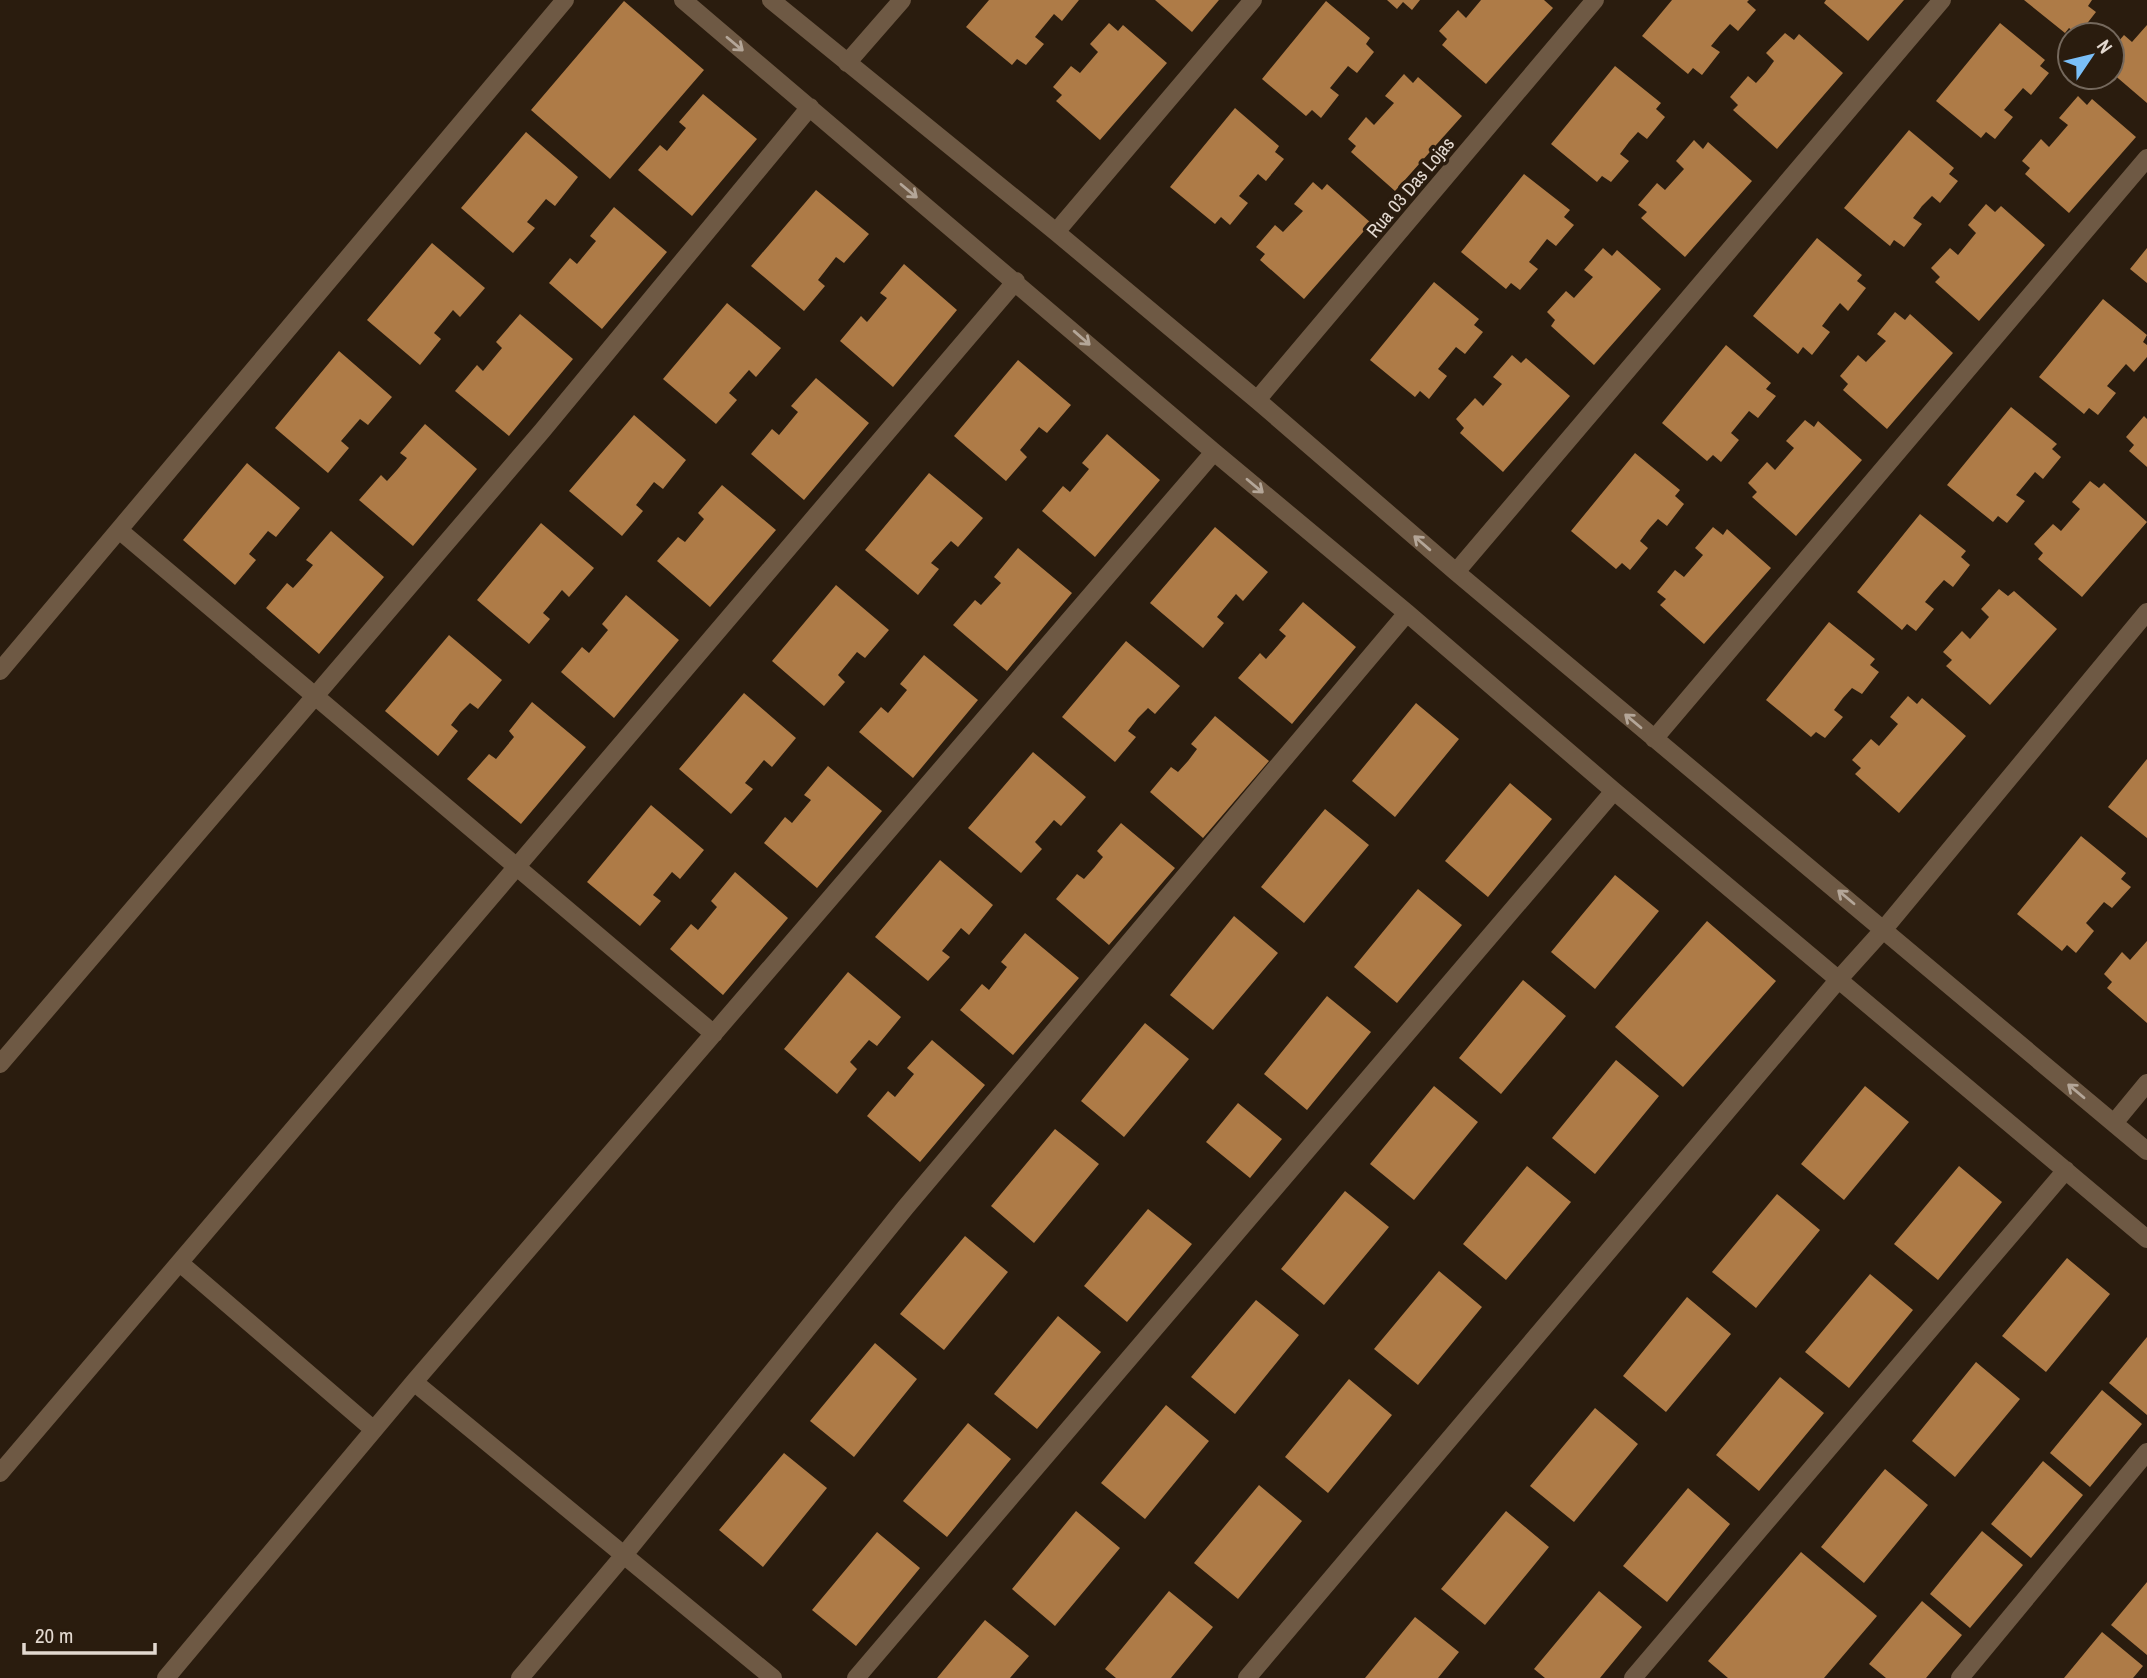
<svg xmlns="http://www.w3.org/2000/svg" width="2147" height="1678" viewBox="0 0 2147 1678" font-family="'Archivo Narrow',sans-serif">
  <style>
    .building { fill: #ae7b47 }
    .lines { fill: none; stroke-linecap: round; stroke-linejoin: round }
    .minor { stroke: #6e5944; stroke-width: 18 }
    .oneway { stroke: #b4a698 }
    .labels { text-anchor: middle; dominant-baseline: central; stroke-width: 7; stroke-linejoin: round; paint-order: stroke }
    .street-label { font-size: 19px; fill: #e3d9d0; stroke: #2a1c0e }
  </style>
  <rect width="100%" height="100%" fill="#2a1c0e"/>
  <!-- building -->
  <path class="building" d="M 989,0 L 1079,0 L 1062,21 L 1054,14 L 1035,37 L 1044,44 L 1026,65 L 1017,59 L 1012,65 L 966,27 Z
    M 1155,0 L 1219,0 L 1192,32 Z
    M 1387,0 L 1420,0 L 1412,10 L 1403,2 L 1397,9 Z
    M 1481,0 L 1544,0 L 1553,8 L 1486,84 L 1442,45 L 1447,39 L 1439,31 L 1458,10 L 1466,18 Z
    M 1672,0 L 1749,0 L 1747,2 L 1756,10 L 1738,31 L 1730,24 L 1720,35 L 1711,46 L 1720,52 L 1702,75 L 1693,68 L 1688,74 L 1642,36 Z
    M 1826,0 L 1904,0 L 1868,41 L 1824,3 Z
    M 2024,0 L 2092,0 L 2088,6 L 2096,12 L 2078,35 L 2069,28 L 2065,33 Z
    M 624,1 L 704,70 L 610,179 L 531,110 Z
    M 1326,1 L 1370,38 L 1366,44 L 1374,52 L 1357,73 L 1348,66 L 1330,88 L 1339,95 L 1321,118 L 1312,110 L 1306,116 L 1262,79 Z
    M 1109,23 L 1118,31 L 1123,25 L 1167,63 L 1100,140 L 1056,101 L 1062,95 L 1053,87 L 1071,66 L 1080,73 L 1098,52 L 1090,44 Z
    M 2000,23 L 2045,60 L 2040,66 L 2049,73 L 2031,95 L 2023,88 L 2004,110 L 2013,117 L 1995,139 L 1986,132 L 1981,138 L 1936,101 Z
    M 2147,25 L 2147,103 L 2112,73 L 2112,49 L 2124,35 L 2132,42 Z
    M 1785,33 L 1794,40 L 1799,34 L 1843,73 L 1777,149 L 1733,110 L 1738,105 L 1730,97 L 1748,76 L 1756,83 L 1766,72 L 1774,61 L 1766,53 Z
    M 1615,66 L 1661,103 L 1656,109 L 1665,117 L 1647,139 L 1638,132 L 1629,142 L 1620,154 L 1629,161 L 1611,182 L 1602,176 L 1597,182 L 1551,144 Z
    M 1404,74 L 1413,83 L 1418,77 L 1462,116 L 1395,191 L 1351,152 L 1356,146 L 1348,139 L 1366,117 L 1374,125 L 1394,103 L 1385,96 Z
    M 703,94 L 757,139 L 692,216 L 638,170 L 660,145 L 667,151 L 686,128 L 679,122 Z
    M 2078,96 L 2087,105 L 2092,99 L 2136,137 L 2069,213 L 2025,174 L 2030,168 L 2022,161 L 2041,139 L 2049,147 L 2068,125 L 2059,118 Z
    M 1235,108 L 1279,146 L 1275,152 L 1284,159 L 1266,181 L 1258,174 L 1239,196 L 1248,203 L 1230,225 L 1221,217 L 1215,224 L 1170,187 Z
    M 1909,130 L 1954,168 L 1949,174 L 1958,181 L 1940,203 L 1932,196 L 1922,206 L 1913,218 L 1922,224 L 1904,247 L 1894,240 L 1890,246 L 1844,208 Z
    M 526,132 L 578,177 L 555,206 L 546,199 L 527,222 L 535,228 L 513,253 L 461,208 Z
    M 1694,140 L 1703,149 L 1708,142 L 1752,181 L 1685,257 L 1641,218 L 1647,212 L 1638,205 L 1657,183 L 1665,190 L 1684,169 L 1676,161 Z
    M 1524,174 L 1570,210 L 1564,217 L 1574,225 L 1556,246 L 1547,239 L 1529,262 L 1538,269 L 1520,290 L 1511,283 L 1506,289 L 1461,252 Z
    M 1313,182 L 1322,190 L 1327,184 L 1371,223 L 1304,299 L 1260,260 L 1265,254 L 1256,247 L 1275,225 L 1283,232 L 1303,211 L 1294,204 Z
    M 816,190 L 869,234 L 844,263 L 836,257 L 818,280 L 825,286 L 804,311 L 751,266 Z
    M 1986,204 L 1995,212 L 2001,206 L 2045,245 L 1979,321 L 1935,282 L 1940,277 L 1931,268 L 1950,248 L 1958,255 L 1976,233 L 1968,225 Z
    M 614,207 L 667,252 L 602,329 L 549,283 L 570,258 L 577,264 L 596,241 L 590,236 Z
    M 1817,238 L 1862,275 L 1857,281 L 1866,288 L 1848,311 L 1840,303 L 1831,314 L 1822,326 L 1830,332 L 1812,355 L 1803,347 L 1798,354 L 1753,316 Z
    M 432,243 L 485,288 L 460,317 L 453,310 L 444,321 L 434,333 L 441,339 L 420,365 L 367,320 Z
    M 1603,248 L 1612,256 L 1617,250 L 1661,289 L 1594,365 L 1551,326 L 1555,320 L 1547,312 L 1566,291 L 1574,298 L 1593,277 L 1584,270 Z
    M 2147,248 L 2147,283 L 2130,269 Z
    M 904,264 L 957,310 L 893,387 L 840,341 L 861,316 L 867,322 L 887,298 L 880,293 Z
    M 1434,282 L 1479,319 L 1474,325 L 1483,332 L 1465,354 L 1456,347 L 1438,369 L 1447,376 L 1429,399 L 1420,391 L 1415,397 L 1370,360 Z
    M 2103,299 L 2147,335 L 2143,342 L 2147,345 L 2147,357 L 2134,372 L 2126,364 L 2107,386 L 2116,393 L 2098,415 L 2089,408 L 2084,414 L 2039,377 Z
    M 727,303 L 781,348 L 756,377 L 749,370 L 729,393 L 737,400 L 716,424 L 663,379 Z
    M 1895,312 L 1905,320 L 1910,314 L 1953,353 L 1887,429 L 1843,390 L 1848,384 L 1840,376 L 1858,355 L 1866,362 L 1886,341 L 1877,334 Z
    M 520,314 L 573,359 L 509,436 L 455,391 L 477,365 L 483,371 L 502,348 L 496,342 Z
    M 1726,345 L 1771,383 L 1766,389 L 1776,396 L 1758,418 L 1749,411 L 1731,433 L 1739,440 L 1721,462 L 1713,455 L 1707,461 L 1662,423 Z
    M 339,351 L 392,397 L 368,425 L 360,419 L 341,441 L 349,448 L 328,473 L 275,428 Z
    M 1512,355 L 1521,363 L 1526,358 L 1570,396 L 1503,472 L 1460,433 L 1464,428 L 1456,419 L 1475,398 L 1483,406 L 1502,384 L 1493,377 Z
    M 1018,360 L 1071,405 L 1047,433 L 1039,427 L 1020,450 L 1027,457 L 1006,481 L 954,436 Z
    M 816,378 L 869,423 L 804,500 L 751,454 L 772,429 L 779,435 L 798,412 L 791,406 Z
    M 2011,407 L 2057,444 L 2052,449 L 2061,457 L 2043,479 L 2035,472 L 2026,483 L 2016,495 L 2025,501 L 2007,523 L 1998,516 L 1993,522 L 1947,485 Z
    M 634,415 L 686,460 L 663,489 L 654,482 L 636,505 L 643,511 L 622,536 L 569,491 Z
    M 2144,416 L 2147,419 L 2147,467 L 2129,451 L 2134,445 L 2126,437 Z
    M 1805,420 L 1814,427 L 1818,421 L 1862,460 L 1796,536 L 1752,497 L 1757,492 L 1748,483 L 1767,462 L 1775,470 L 1794,448 L 1786,441 Z
    M 425,424 L 477,469 L 413,546 L 359,500 L 381,475 L 387,481 L 397,470 L 407,458 L 400,453 Z
    M 1107,434 L 1160,480 L 1095,557 L 1042,511 L 1063,486 L 1070,492 L 1089,469 L 1082,463 Z
    M 1635,453 L 1680,490 L 1675,496 L 1684,504 L 1667,526 L 1658,519 L 1649,529 L 1640,541 L 1648,548 L 1630,570 L 1622,563 L 1616,569 L 1571,531 Z
    M 247,463 L 300,508 L 276,537 L 268,531 L 249,554 L 256,560 L 235,585 L 183,540 Z
    M 929,473 L 983,518 L 958,547 L 951,541 L 931,563 L 939,569 L 918,595 L 865,550 Z
    M 2090,481 L 2099,488 L 2104,483 L 2147,522 L 2082,597 L 2038,559 L 2043,553 L 2034,544 L 2053,524 L 2061,531 L 2080,509 L 2072,502 Z
    M 722,485 L 776,530 L 710,607 L 657,561 L 678,537 L 685,542 L 704,519 L 698,513 Z
    M 1920,514 L 1966,551 L 1961,557 L 1970,565 L 1953,587 L 1944,580 L 1934,591 L 1925,602 L 1934,609 L 1916,631 L 1907,624 L 1902,630 L 1857,592 Z
    M 541,523 L 594,568 L 569,597 L 562,590 L 553,601 L 543,613 L 550,619 L 529,644 L 477,600 Z
    M 1215,527 L 1268,572 L 1243,601 L 1236,594 L 1217,617 L 1224,623 L 1203,648 L 1150,603 Z
    M 1713,527 L 1723,535 L 1727,529 L 1771,568 L 1704,644 L 1660,605 L 1666,599 L 1657,592 L 1675,570 L 1684,577 L 1703,555 L 1695,548 Z
    M 331,531 L 384,577 L 319,654 L 266,608 L 287,583 L 293,588 L 303,577 L 313,565 L 306,560 Z
    M 1018,548 L 1072,593 L 1007,671 L 953,625 L 975,600 L 981,605 L 1001,583 L 994,577 Z
    M 836,585 L 889,630 L 865,658 L 857,652 L 838,675 L 845,682 L 824,706 L 772,661 Z
    M 1999,589 L 2008,596 L 2014,591 L 2057,629 L 1990,705 L 1946,666 L 1952,660 L 1943,652 L 1962,631 L 1970,639 L 1989,617 L 1981,609 Z
    M 626,595 L 679,640 L 614,718 L 561,672 L 582,647 L 589,653 L 608,630 L 602,624 Z
    M 1303,602 L 1356,647 L 1292,724 L 1238,678 L 1260,653 L 1266,659 L 1286,636 L 1279,630 Z
    M 1829,622 L 1875,659 L 1870,665 L 1879,672 L 1862,694 L 1852,688 L 1843,698 L 1834,710 L 1843,717 L 1825,738 L 1816,732 L 1811,737 L 1766,700 Z
    M 449,635 L 502,680 L 478,709 L 470,703 L 461,712 L 451,725 L 458,731 L 438,756 L 385,711 Z
    M 1126,641 L 1180,686 L 1155,714 L 1148,708 L 1138,718 L 1128,731 L 1136,737 L 1115,762 L 1062,717 Z
    M 924,655 L 978,700 L 913,778 L 859,732 L 881,707 L 888,713 L 907,690 L 900,684 Z
    M 744,693 L 796,738 L 772,767 L 764,760 L 745,783 L 753,789 L 731,814 L 679,769 Z
    M 1908,696 L 1917,704 L 1922,698 L 1966,736 L 1899,813 L 1855,774 L 1861,768 L 1852,760 L 1871,739 L 1879,746 L 1898,724 L 1890,717 Z
    M 532,702 L 586,747 L 521,824 L 467,779 L 489,754 L 496,759 L 514,737 L 509,731 Z
    M 1416,703 L 1459,739 L 1395,817 L 1352,781 Z
    M 1215,716 L 1269,761 L 1203,838 L 1150,792 L 1171,767 L 1178,772 L 1188,761 L 1197,749 L 1191,744 Z
    M 1033,752 L 1086,797 L 1061,826 L 1054,820 L 1035,842 L 1042,849 L 1021,873 L 968,828 Z
    M 2147,759 L 2147,838 L 2108,807 Z
    M 828,766 L 882,811 L 817,888 L 764,843 L 785,817 L 792,823 L 811,800 L 804,795 Z
    M 1510,783 L 1552,819 L 1488,897 L 1445,861 Z
    M 651,805 L 704,850 L 680,879 L 672,872 L 653,895 L 661,901 L 640,926 L 587,882 Z
    M 1325,809 L 1369,845 L 1304,923 L 1261,887 Z
    M 1121,823 L 1175,868 L 1109,945 L 1056,899 L 1077,874 L 1084,879 L 1094,868 L 1103,857 L 1097,851 Z
    M 2081,836 L 2126,873 L 2121,879 L 2131,887 L 2112,908 L 2104,902 L 2086,923 L 2094,931 L 2076,953 L 2067,945 L 2062,951 L 2017,914 Z
    M 940,860 L 993,905 L 969,935 L 961,928 L 942,951 L 950,957 L 928,981 L 875,937 Z
    M 735,872 L 788,918 L 723,995 L 670,949 L 691,924 L 698,930 L 717,907 L 711,901 Z
    M 1615,875 L 1659,911 L 1595,989 L 1551,952 Z
    M 1418,889 L 1462,925 L 1397,1003 L 1354,967 Z
    M 1234,916 L 1278,953 L 1213,1030 L 1170,995 Z
    M 1707,921 L 1776,981 L 1683,1087 L 1615,1027 Z
    M 1025,933 L 1079,978 L 1013,1055 L 960,1010 L 982,984 L 989,990 L 1007,967 L 1001,962 Z
    M 2147,941 L 2147,1023 L 2107,988 L 2112,982 L 2104,974 L 2122,952 L 2130,960 Z
    M 848,972 L 901,1017 L 877,1046 L 869,1040 L 850,1062 L 857,1069 L 837,1094 L 784,1049 Z
    M 1523,980 L 1566,1016 L 1501,1094 L 1459,1058 Z
    M 1327,996 L 1371,1032 L 1307,1110 L 1264,1074 Z
    M 1145,1023 L 1189,1059 L 1124,1137 L 1081,1101 Z
    M 932,1040 L 985,1085 L 920,1162 L 867,1116 L 888,1091 L 895,1097 L 914,1074 L 907,1068 Z
    M 1616,1060 L 1659,1096 L 1595,1174 L 1552,1138 Z
    M 1434,1086 L 1478,1122 L 1414,1200 L 1370,1164 Z
    M 1865,1086 L 1909,1122 L 1844,1200 L 1801,1164 Z
    M 1238,1103 L 1282,1139 L 1250,1178 L 1206,1142 Z
    M 1055,1129 L 1099,1164 L 1034,1243 L 991,1206 Z
    M 1527,1166 L 1571,1202 L 1506,1280 L 1463,1244 Z
    M 1959,1166 L 2002,1202 L 1938,1280 L 1894,1244 Z
    M 1345,1191 L 1389,1227 L 1324,1305 L 1281,1269 Z
    M 1777,1194 L 1820,1230 L 1756,1308 L 1712,1272 Z
    M 1148,1209 L 1192,1244 L 1127,1322 L 1084,1286 Z
    M 965,1236 L 1008,1272 L 944,1350 L 900,1314 Z
    M 2067,1258 L 2110,1294 L 2046,1372 L 2002,1336 Z
    M 1439,1271 L 1482,1307 L 1418,1385 L 1374,1349 Z
    M 1870,1274 L 1913,1310 L 1849,1388 L 1805,1352 Z
    M 1687,1297 L 1731,1334 L 1666,1412 L 1623,1376 Z
    M 1256,1300 L 1299,1335 L 1235,1414 L 1191,1377 Z
    M 1058,1316 L 1101,1352 L 1037,1429 L 994,1394 Z
    M 2147,1337 L 2147,1415 L 2109,1383 Z
    M 875,1343 L 917,1379 L 854,1457 L 810,1421 Z
    M 1976,1362 L 2020,1399 L 1955,1477 L 1912,1441 Z
    M 1780,1377 L 1824,1413 L 1759,1491 L 1716,1455 Z
    M 1349,1379 L 1392,1415 L 1328,1493 L 1285,1457 Z
    M 2102,1390 L 2142,1424 L 2090,1487 L 2050,1453 Z
    M 1166,1405 L 1209,1441 L 1145,1519 L 1101,1483 Z
    M 1595,1408 L 1638,1444 L 1574,1522 L 1530,1486 Z
    M 968,1423 L 1011,1459 L 947,1537 L 903,1501 Z
    M 784,1453 L 827,1488 L 763,1567 L 719,1530 Z
    M 2043,1461 L 2083,1495 L 2031,1558 L 1991,1524 Z
    M 1885,1469 L 1928,1505 L 1864,1583 L 1821,1547 Z
    M 1259,1485 L 1302,1521 L 1238,1599 L 1194,1563 Z
    M 1688,1488 L 1730,1524 L 1667,1602 L 1623,1566 Z
    M 1076,1511 L 1120,1548 L 1055,1626 L 1012,1589 Z
    M 1506,1511 L 1549,1547 L 1485,1625 L 1441,1589 Z
    M 1982,1531 L 2023,1565 L 1970,1628 L 1930,1594 Z
    M 877,1532 L 920,1568 L 856,1646 L 812,1610 Z
    M 1801,1552 L 1877,1616 L 1824,1678 L 1728,1678 L 1708,1661 Z
    M 2147,1582 L 2147,1655 L 2111,1625 Z
    M 1169,1591 L 1213,1627 L 1171,1678 L 1116,1678 L 1105,1669 Z
    M 1599,1591 L 1642,1627 L 1600,1678 L 1545,1678 L 1534,1669 Z
    M 1922,1601 L 1962,1635 L 1926,1678 L 1886,1678 L 1869,1664 Z
    M 1415,1617 L 1459,1652 L 1438,1678 L 1365,1678 Z
    M 985,1620 L 1029,1656 L 1010,1678 L 937,1678 Z
    M 2102,1632 L 2143,1666 L 2133,1678 L 2064,1678 Z"/>
  <g class="lines">
    <!-- minor -->
    <path class="minor" d="M 683,0 L 1214,452 L 1407,613 L 1614,791 L 2147,1239
      M 771,0 L 1056,232 L 1257,400 L 1456,572 L 2147,1151
      M 847,63 L 902,0
      M 1056,232 L 1253,0
      M 1257,400 L 1595,0
      M 119,530 L 714,1034
      M 1456,572 L 1942,0
      M 0,671 L 565,0
      M 1654,739 L 2147,158
      M 0,1064 L 542,431 L 810,107
      M 2114,1123 L 2147,1083
      M 180,1263 L 374,1430
      M 414,1382 L 773,1678
      M 0,1473 L 1016,281
      M 166,1678 L 414,1382 L 1214,452
      M 520,1678 L 624,1555 L 905,1208 L 1407,613
      M 856,1678 L 1614,791
      M 1247,1678 L 1839,979 L 1884,929 L 2147,612
      M 1633,1678 L 2066,1170
      M 1960,1678 L 2147,1452"/>
  </g>
  <!-- one-way arrows -->
  <defs><path id="oneway-shaft" d="M-6 0H5M1.5-3L5.5 0L1.5 3" fill="none" stroke-width="1.6" stroke-linecap="round" stroke-linejoin="round" transform="scale(1.75)"/></defs>
  <g class="oneway">
    <use href="#oneway-shaft" transform="translate(735 44) rotate(40)"/>
    <use href="#oneway-shaft" transform="translate(909 191) rotate(40)"/>
    <use href="#oneway-shaft" transform="translate(1082 338) rotate(41)"/>
    <use href="#oneway-shaft" transform="translate(1255 486) rotate(40)"/>
    <use href="#oneway-shaft" transform="translate(1422 543) rotate(-139)"/>
    <use href="#oneway-shaft" transform="translate(1633 721) rotate(-140)"/>
    <use href="#oneway-shaft" transform="translate(1846 897) rotate(-140)"/>
    <use href="#oneway-shaft" transform="translate(2076 1091) rotate(-140)"/>
  </g>
  <g class="labels">
    <!-- street labels -->
    <g class="street-label">
      <text transform="translate(1410 187) rotate(-50)">Rua 03 Das Lojas</text>
    </g>
  </g>
  <!-- north arrow -->
  <g transform="translate(2091 56) rotate(55)"><circle r="33" fill="#2a1c0e" stroke="#74685c" stroke-width="2"/>
  <path d="M0-5L12 26L0 18L-12 26Z" fill="#7abff8"/>
  <text y="-10" font-size="19" font-weight="bold" text-anchor="middle" fill="#e3d9d0">N</text>
  </g>
  <!-- scale -->
  <path d="M24 1643v10h131v-10" fill="none" stroke="#e3d9d0" stroke-width="3.5"/>
  <text x="35" y="1643" font-size="21" fill="#e3d9d0" stroke="#2a1c0e" stroke-width="5" paint-order="stroke">20 m</text>
</svg>
